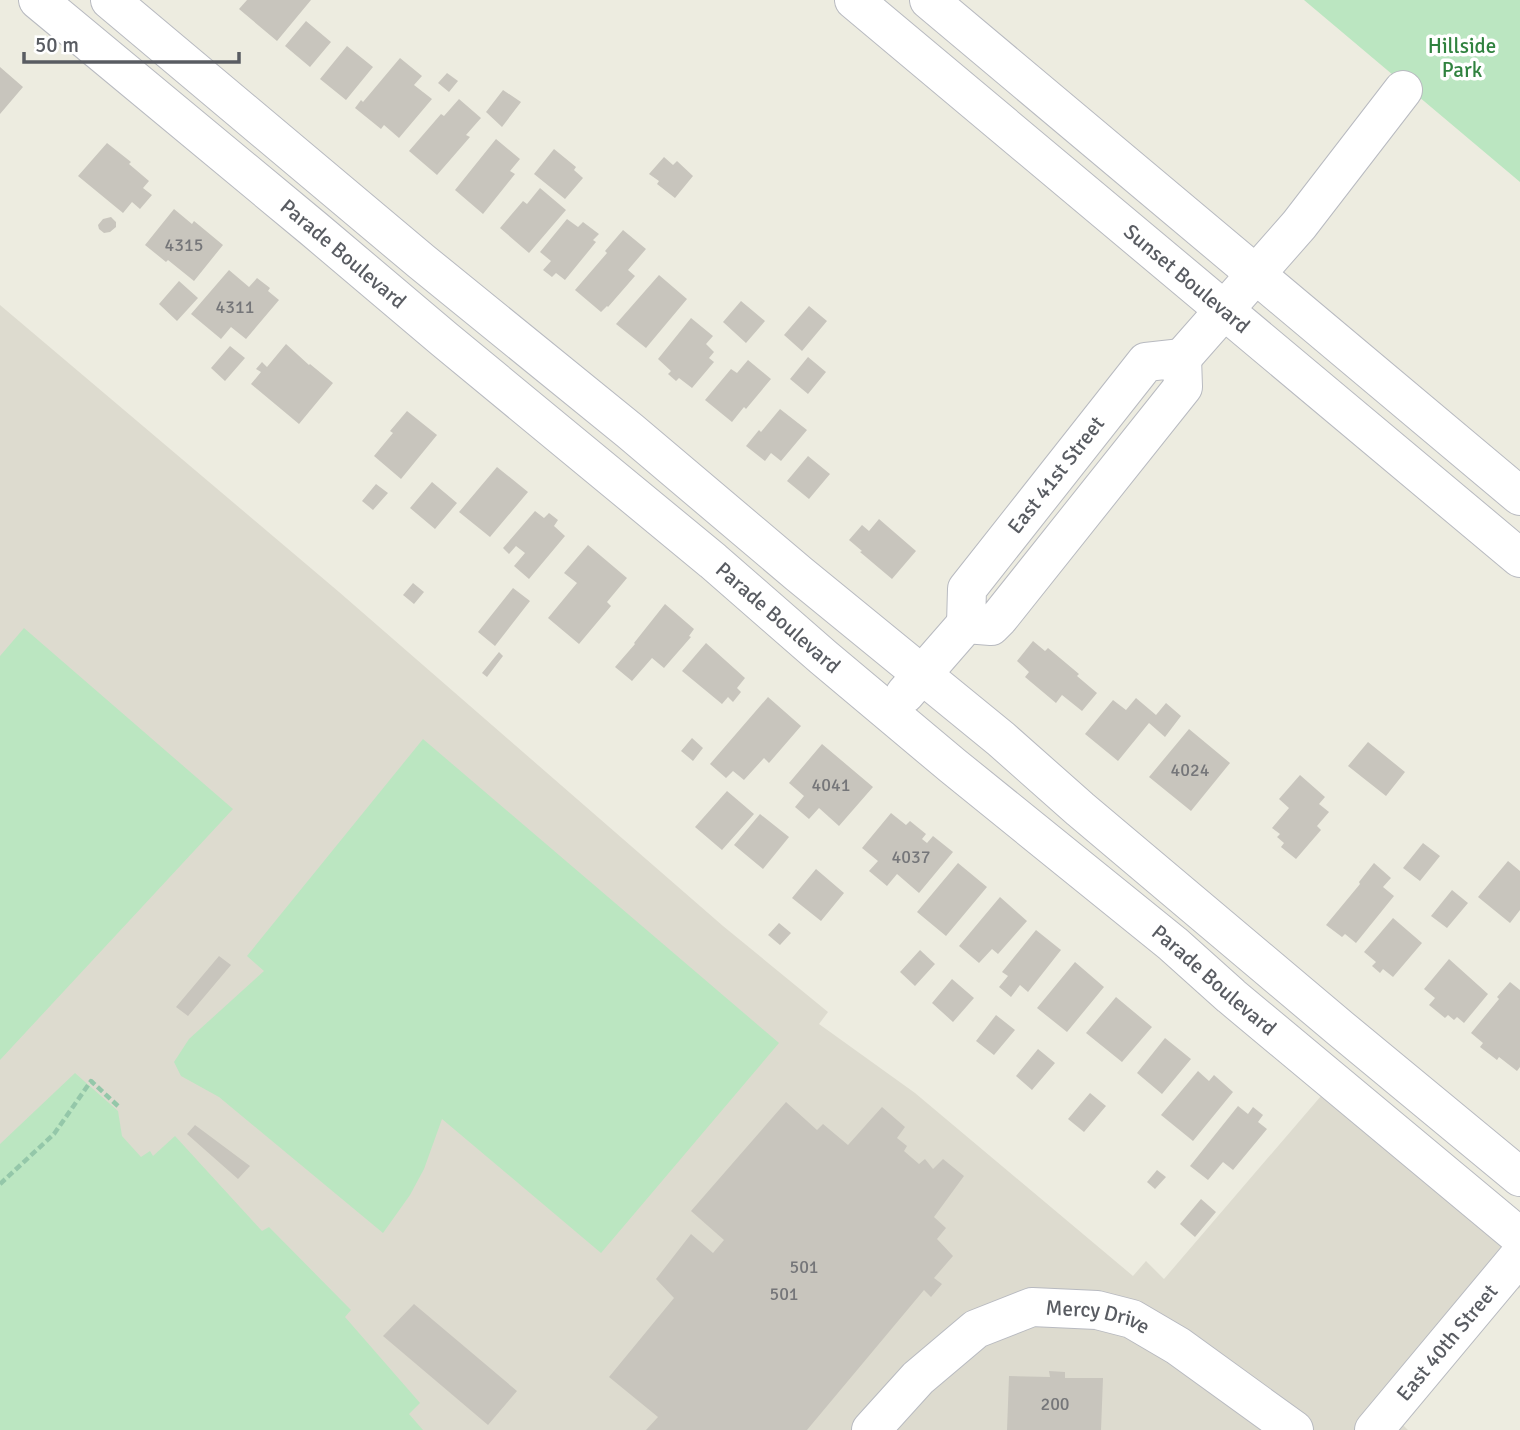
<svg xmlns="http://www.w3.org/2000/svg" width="1520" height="1430" viewBox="0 0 1520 1430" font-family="Signika,sans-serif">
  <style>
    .education { fill: #dddbcf }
    .green { fill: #bbe6c1 }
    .building { fill: #c8c5bd }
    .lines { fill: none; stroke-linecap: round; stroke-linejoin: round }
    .minor-casing { stroke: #b8bac0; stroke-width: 40 }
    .path { stroke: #94c7a9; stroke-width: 4.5; stroke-dasharray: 7 3.5; stroke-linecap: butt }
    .minor { stroke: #fff; stroke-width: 38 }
    .labels { text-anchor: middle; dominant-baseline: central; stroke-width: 7; stroke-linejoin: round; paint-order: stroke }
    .number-label { font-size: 18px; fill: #757679 }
    .park-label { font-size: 21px; fill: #30823f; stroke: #fff }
    .street-label { font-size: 21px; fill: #595c62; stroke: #fff }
  </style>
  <rect width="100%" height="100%" fill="#edece0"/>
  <!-- education -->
  <path class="education" d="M 0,305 L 339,592 L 723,926 L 828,1012 L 819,1024 L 915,1093 L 1133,1276 L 1146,1261 L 1164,1279 L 1327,1089 L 1520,1254 L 1520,1288 L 1517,1289 L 1403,1425 L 1408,1430 L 0,1430 Z"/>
  <!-- green -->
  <path class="green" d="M 1304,0 L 1520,0 L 1520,182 Z
    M 24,628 L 233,809 L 0,1060 L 0,656 Z
    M 423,739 L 779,1043 L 601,1253 L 442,1119 L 424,1169 L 410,1195 L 383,1233 L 219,1097 L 181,1076 L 174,1062 L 189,1039 L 264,971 L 247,956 Z
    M 75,1073 L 118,1111 L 122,1136 L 141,1157 L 150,1151 L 153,1156 L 175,1136 L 262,1231 L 269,1227 L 351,1310 L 345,1317 L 420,1403 L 409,1414 L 423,1430 L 0,1430 L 0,1144 Z"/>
  <!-- building -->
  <path class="building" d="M 247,0 L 311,0 L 277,41 L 239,9 Z
    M 306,21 L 331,42 L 310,67 L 285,46 Z
    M 347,46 L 373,67 L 346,100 L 320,79 Z
    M 400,58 L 422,76 L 414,85 L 432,99 L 399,138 L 384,125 L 381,129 L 355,108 L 361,100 L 363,102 Z
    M 0,67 L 23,87 L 0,114 Z
    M 447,73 L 458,81 L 449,92 L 438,83 Z
    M 503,90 L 521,102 L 502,127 L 486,112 Z
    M 459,99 L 481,118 L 466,135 L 470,137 L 437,175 L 409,151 L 441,114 L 444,116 Z
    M 496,139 L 520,159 L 510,171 L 515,174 L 483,214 L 455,190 Z
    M 107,143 L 131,162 L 129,164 L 149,181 L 143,188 L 152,195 L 140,209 L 132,202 L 123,213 L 78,176 Z
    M 554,149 L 576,167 L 574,170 L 583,178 L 565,199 L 534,174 Z
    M 664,157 L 673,165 L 677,161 L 693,176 L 675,198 L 657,184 L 659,181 L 649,174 Z
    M 540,188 L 566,210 L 529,253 L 500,228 L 523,201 L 527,204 Z
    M 174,209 L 192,224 L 194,221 L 223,245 L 194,281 L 168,260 L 166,262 L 145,245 Z
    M 111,217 L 116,222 L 116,227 L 110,232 L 104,233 L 99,229 L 98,225 L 103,219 Z
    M 567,219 L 578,227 L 583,222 L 599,234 L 593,240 L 596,242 L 565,280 L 556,273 L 552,277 L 543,270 L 551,261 L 540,252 Z
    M 623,230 L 646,249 L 628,270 L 635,276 L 608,307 L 607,306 L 601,312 L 575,290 L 607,253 L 605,251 Z
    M 229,270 L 249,287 L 257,278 L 270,288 L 268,291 L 279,300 L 246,339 L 231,327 L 221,339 L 191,314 Z
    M 659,275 L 687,299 L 646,348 L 616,324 Z
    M 179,281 L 198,298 L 177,321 L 159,304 Z
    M 741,301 L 765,321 L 746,343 L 723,322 Z
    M 809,306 L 827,321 L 802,351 L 784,335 Z
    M 691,318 L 713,336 L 706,344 L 714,352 L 709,358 L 714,362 L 692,388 L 679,378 L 676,381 L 668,374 L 671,371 L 658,359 Z
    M 286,344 L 309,365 L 310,364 L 333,383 L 299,424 L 251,384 L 261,372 L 256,369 L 262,362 L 267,367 Z
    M 230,346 L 245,358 L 225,381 L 211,368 Z
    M 808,357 L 826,372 L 808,394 L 790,379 Z
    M 748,360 L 771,379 L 746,409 L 744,407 L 732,422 L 705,400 L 731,369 L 737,373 Z
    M 780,409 L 807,430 L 781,461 L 771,453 L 765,461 L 746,446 L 759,430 L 761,432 Z
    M 407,411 L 437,435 L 401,479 L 374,456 L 393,433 L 390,431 Z
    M 808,456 L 830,474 L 809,499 L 787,481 Z
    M 497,467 L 528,492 L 490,537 L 459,512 Z
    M 432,482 L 457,503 L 435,529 L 410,508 Z
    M 376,484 L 388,493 L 373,510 L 362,501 Z
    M 535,511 L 544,518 L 549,513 L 558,520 L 554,526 L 565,536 L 529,579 L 514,566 L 525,553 L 516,546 L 509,554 L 503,548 Z
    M 879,519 L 916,551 L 892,579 L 860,552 L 862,551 L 849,540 L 862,525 L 869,531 Z
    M 588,545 L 627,578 L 607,602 L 611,606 L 579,644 L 548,618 L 577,583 L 564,573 Z
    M 413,583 L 424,592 L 414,604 L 403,595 Z
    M 513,588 L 530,601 L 495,646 L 478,632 Z
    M 665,604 L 694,629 L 689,636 L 691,637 L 664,668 L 652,658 L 632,681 L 615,667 L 635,644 L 634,643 Z
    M 1033,641 L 1045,651 L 1048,648 L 1079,674 L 1077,676 L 1097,693 L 1082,711 L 1062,695 L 1056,703 L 1025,677 L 1029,672 L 1017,661 Z
    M 706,643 L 745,678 L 737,688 L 741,692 L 733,702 L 728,697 L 722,704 L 682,671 Z
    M 499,652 L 503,656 L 487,677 L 482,673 Z
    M 768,697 L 801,726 L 769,763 L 764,758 L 744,780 L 733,771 L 726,778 L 710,764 Z
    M 1136,698 L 1156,715 L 1166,703 L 1181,716 L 1165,737 L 1149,723 L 1118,761 L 1085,734 L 1113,700 L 1126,710 Z
    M 1189,729 L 1230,763 L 1191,811 L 1149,777 Z
    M 692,738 L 703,748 L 693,761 L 681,751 Z
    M 1368,742 L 1405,772 L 1386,796 L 1348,766 Z
    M 822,744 L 873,787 L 839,826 L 819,808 L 809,819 L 795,807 L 804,796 L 789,783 Z
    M 1300,775 L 1325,797 L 1319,804 L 1329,812 L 1317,826 L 1321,830 L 1296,859 L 1281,847 L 1284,843 L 1277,837 L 1280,834 L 1272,828 L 1289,808 L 1279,799 Z
    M 727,791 L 754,814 L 722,850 L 695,827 Z
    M 891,813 L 906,825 L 910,821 L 926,834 L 922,839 L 927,843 L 933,836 L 953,852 L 919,893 L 897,874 L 887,886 L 869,871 L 878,861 L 862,848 Z
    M 760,814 L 789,837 L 763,869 L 734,845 Z
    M 1423,843 L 1440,856 L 1420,881 L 1403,868 Z
    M 1508,861 L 1520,871 L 1520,910 L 1510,923 L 1478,897 Z
    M 958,863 L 987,887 L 946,936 L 917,912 Z
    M 1374,863 L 1391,878 L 1383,887 L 1394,896 L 1356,943 L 1345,934 L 1342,937 L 1326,925 L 1360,884 L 1359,882 Z
    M 816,869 L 844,893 L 821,921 L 792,898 Z
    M 1452,890 L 1468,903 L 1447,928 L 1431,916 Z
    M 1000,897 L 1027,921 L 998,954 L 992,949 L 979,963 L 959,946 Z
    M 1393,918 L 1422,943 L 1393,977 L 1383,969 L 1380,973 L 1372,966 L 1376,962 L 1364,952 Z
    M 779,923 L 791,933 L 780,945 L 768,935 Z
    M 1036,930 L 1061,950 L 1028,992 L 1020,985 L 1011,997 L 999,987 L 1008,976 L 1002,972 Z
    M 920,950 L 935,964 L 915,986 L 900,972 Z
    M 219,956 L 231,965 L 188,1016 L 176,1007 Z
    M 1449,959 L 1488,994 L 1464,1023 L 1457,1017 L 1454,1020 L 1448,1015 L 1445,1018 L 1429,1005 L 1435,998 L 1424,989 Z
    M 1075,962 L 1104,987 L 1067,1032 L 1037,1008 Z
    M 952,979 L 974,998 L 953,1022 L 932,1003 Z
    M 1510,982 L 1520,990 L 1520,1067 L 1517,1071 L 1499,1057 L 1497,1060 L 1480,1047 L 1483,1043 L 1471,1033 L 1499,999 L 1497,997 Z
    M 1116,997 L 1152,1027 L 1122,1062 L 1086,1033 Z
    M 996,1015 L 1015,1030 L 994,1055 L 976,1041 Z
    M 1165,1038 L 1191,1059 L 1162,1094 L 1137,1073 Z
    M 1038,1049 L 1055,1063 L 1032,1090 L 1016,1076 Z
    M 1198,1071 L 1209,1081 L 1214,1075 L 1233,1092 L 1193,1141 L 1161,1115 Z
    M 1090,1093 L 1106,1106 L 1084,1132 L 1068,1119 Z
    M 786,1102 L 817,1130 L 823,1124 L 848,1145 L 882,1107 L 905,1127 L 897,1138 L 907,1146 L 904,1151 L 919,1164 L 925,1159 L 933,1169 L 943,1159 L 964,1176 L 934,1217 L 946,1228 L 937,1239 L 953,1256 L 934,1278 L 942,1284 L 931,1297 L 924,1290 L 807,1430 L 646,1430 L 658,1417 L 609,1377 L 674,1298 L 656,1279 L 691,1234 L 713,1253 L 724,1240 L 691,1211 Z
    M 1238,1106 L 1248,1114 L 1253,1107 L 1263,1115 L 1258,1122 L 1267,1129 L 1233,1170 L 1223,1162 L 1208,1180 L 1190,1166 Z
    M 195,1125 L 250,1166 L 238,1179 L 187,1134 Z
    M 1157,1170 L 1166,1177 L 1155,1189 L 1147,1182 Z
    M 1201,1199 L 1216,1212 L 1195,1237 L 1180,1224 Z
    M 414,1304 L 517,1391 L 488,1425 L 383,1336 Z
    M 1049,1371 L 1065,1372 L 1065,1378 L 1103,1378 L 1101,1430 L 1007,1430 L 1009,1376 L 1050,1377 Z"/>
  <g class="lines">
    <defs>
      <g id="minor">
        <path id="s1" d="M 38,0 L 314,229 L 444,339 L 713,561 L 823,657 L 953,766 L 1173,944 L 1231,996 L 1520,1237"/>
        <path d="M 110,0 L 422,262 L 630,431 L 799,574 L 1001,739 L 1080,809 L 1341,1029 L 1520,1177"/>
        <path id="s2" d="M 854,0 L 1520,558"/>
        <path d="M 929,0 L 1520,496"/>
        <path d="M 1182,358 L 1183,387 L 999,618 L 991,626 L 966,624 L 967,589 L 1146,362 Z"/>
        <path d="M 1182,358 L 1299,225 L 1403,90"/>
        <path d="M 905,694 L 966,624"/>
        <path id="s3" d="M 871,1430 L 918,1378 L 976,1329 L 1032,1307 L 1097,1310 L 1132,1319 L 1178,1346 L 1294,1430"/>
        <path id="s4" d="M 1374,1430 L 1520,1255"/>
      </g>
    </defs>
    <!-- minor casing -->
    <use href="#minor" class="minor-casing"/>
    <!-- path -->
    <path class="path" d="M 0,1184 L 54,1134 L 91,1081 L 118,1106"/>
    <!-- minor -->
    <use href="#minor" class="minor"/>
  </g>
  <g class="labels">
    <!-- number labels -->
    <g class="number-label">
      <text x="184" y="245">4315</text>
      <text x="235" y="307">4311</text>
      <text x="1190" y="770">4024</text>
      <text x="831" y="785">4041</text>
      <text x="911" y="857">4037</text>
      <text x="804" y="1267">501</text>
      <text x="784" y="1294">501</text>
      <text x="1055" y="1404">200</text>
    </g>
    <!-- park labels -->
    <g class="park-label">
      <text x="1462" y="46">Hillside<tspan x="1462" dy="24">Park</tspan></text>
    </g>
    <!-- street labels -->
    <g class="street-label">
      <text stroke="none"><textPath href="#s1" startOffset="397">Parade Boulevard</textPath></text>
      <text stroke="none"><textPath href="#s2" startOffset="434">Sunset Boulevard</textPath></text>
      <text transform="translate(1056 475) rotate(-52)">East 41st Street</text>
      <text stroke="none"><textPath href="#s1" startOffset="964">Parade Boulevard</textPath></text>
      <text stroke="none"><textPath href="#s1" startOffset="1531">Parade Boulevard</textPath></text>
      <text stroke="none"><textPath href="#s3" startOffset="273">Mercy Drive</textPath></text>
      <text stroke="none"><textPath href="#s4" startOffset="114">East 40th Street</textPath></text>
    </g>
  </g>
  <!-- scale -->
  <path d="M24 52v10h215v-10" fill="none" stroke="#595c62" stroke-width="3.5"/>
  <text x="35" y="52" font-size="21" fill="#595c62" stroke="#ffffff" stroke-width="5" paint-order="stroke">50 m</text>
</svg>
